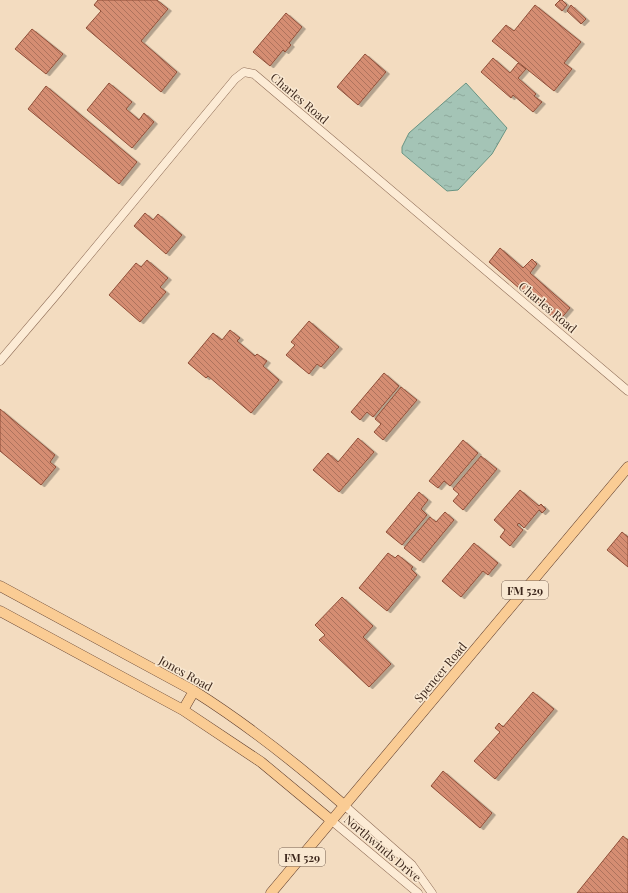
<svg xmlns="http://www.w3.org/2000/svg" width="628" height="893" viewBox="0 0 628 893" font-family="'Playfair Display',serif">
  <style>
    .water { fill: url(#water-ripples); stroke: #699483 }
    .building { fill: url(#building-back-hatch); stroke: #904f39; filter: url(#shadow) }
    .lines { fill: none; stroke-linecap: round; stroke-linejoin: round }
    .minor-casing { stroke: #8e6c56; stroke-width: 9 }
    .major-casing { stroke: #5b3a2b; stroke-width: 11 }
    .minor { stroke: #fcebd5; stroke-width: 8 }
    .major { stroke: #facc94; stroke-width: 10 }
    .labels { text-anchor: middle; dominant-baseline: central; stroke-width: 3; stroke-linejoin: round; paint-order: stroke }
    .shield { fill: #f9e8d1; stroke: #756152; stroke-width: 1 }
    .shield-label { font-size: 11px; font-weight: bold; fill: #3c271c }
    .street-label { font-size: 12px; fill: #3c271c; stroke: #f9e8d1 }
  </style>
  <defs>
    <pattern id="water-ripples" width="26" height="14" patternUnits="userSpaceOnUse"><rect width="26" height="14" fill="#a4c4b6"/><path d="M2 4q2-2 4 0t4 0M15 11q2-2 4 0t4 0" fill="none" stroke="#8ea89c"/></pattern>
    <pattern id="building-back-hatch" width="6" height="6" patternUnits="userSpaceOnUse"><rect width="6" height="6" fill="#d58d72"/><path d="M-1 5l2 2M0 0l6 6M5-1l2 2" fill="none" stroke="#ae735d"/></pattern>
    <filter id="shadow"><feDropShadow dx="3.5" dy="2" stdDeviation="0" flood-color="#0004"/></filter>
  </defs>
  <rect width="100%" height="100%" fill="#f3dcc0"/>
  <!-- water -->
  <path class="water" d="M 466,83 L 507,128 L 492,154 L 458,190 L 447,191 L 402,153 L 402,147 L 409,133 Z"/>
  <!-- building -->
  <path class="building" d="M 98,0 L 157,0 L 168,9 L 141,41 L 177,72 L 161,92 L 86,28 L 101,11 L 94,5 Z
    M 560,0 L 562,0 L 567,5 L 562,11 L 555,5 Z
    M 535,5 L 581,42 L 564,63 L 572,69 L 554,91 L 492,41 L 506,25 L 514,31 Z
    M 571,5 L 586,19 L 581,24 L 567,11 Z
    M 286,13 L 302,27 L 289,43 L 291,45 L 285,52 L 283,50 L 270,66 L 253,52 Z
    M 32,29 L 63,54 L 46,74 L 15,49 Z
    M 365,54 L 386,72 L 358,105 L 337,87 Z
    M 493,58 L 510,73 L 518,63 L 526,69 L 518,78 L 536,94 L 534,96 L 542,102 L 533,112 L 513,95 L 511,98 L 481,72 Z
    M 109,83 L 132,102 L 126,109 L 139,120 L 144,113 L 154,122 L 132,148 L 87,110 Z
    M 46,86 L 137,162 L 119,184 L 28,109 Z
    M 145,213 L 153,220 L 158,214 L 182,235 L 166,254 L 134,226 Z
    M 500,248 L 523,268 L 532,259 L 537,264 L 530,273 L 570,308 L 558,322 L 489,262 Z
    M 147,260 L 168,278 L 160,287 L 166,292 L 140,322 L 109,295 L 136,263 L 141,267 Z
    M 309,321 L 339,347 L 321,367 L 317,364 L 309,374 L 286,355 L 295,345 L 291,342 Z
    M 230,330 L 240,338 L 237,341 L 255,356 L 257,354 L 267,361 L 263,366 L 279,380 L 251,413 L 208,376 L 206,378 L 188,363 L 213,333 L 222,340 Z
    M 384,373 L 399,386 L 373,417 L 367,412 L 360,420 L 351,412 Z
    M 401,387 L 417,400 L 383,440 L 374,432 L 381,424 L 375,419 Z
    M 0,409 L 55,455 L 50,462 L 56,467 L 41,485 L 0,451 Z
    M 358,438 L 374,452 L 339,492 L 313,470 L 328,453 L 338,462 Z
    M 463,440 L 478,453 L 450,486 L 444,481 L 438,488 L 429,481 Z
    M 481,456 L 497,469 L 463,510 L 453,501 L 459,494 L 453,489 Z
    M 520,490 L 539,506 L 541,504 L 546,509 L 542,513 L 539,510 L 524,528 L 519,523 L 517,525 L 523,530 L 510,546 L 500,537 L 505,530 L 494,520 Z
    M 419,492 L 428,500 L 421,509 L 427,515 L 402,545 L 386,532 Z
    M 445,512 L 454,520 L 420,561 L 404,548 L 430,517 L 436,522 Z
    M 622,532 L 628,537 L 628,567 L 607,550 Z
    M 474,543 L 498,563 L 488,575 L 483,571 L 461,597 L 442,581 Z
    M 388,553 L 395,558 L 398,555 L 413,567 L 411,569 L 417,575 L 387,611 L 359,588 Z
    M 342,597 L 373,626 L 363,637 L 391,664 L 369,687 L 319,640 L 325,635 L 315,625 Z
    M 533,692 L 554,709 L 495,779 L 474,761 L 500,732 L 495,728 L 499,723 L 503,727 Z
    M 443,771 L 492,813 L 480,828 L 431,786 Z
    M 623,836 L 628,840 L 628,893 L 577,893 Z"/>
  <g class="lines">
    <defs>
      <path id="minor" d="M 0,361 L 57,294 L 235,79 L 244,72 L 254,74 L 628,391
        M 345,806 L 412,865 L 432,893
        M 332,821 L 418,893"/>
      <path id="major" d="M 0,586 L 194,691 C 248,725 297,764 345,806
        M 0,611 L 183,710 L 261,762 L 332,821
        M 183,710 L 194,691
        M 271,893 L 628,467"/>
    </defs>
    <!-- minor casing -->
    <use href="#minor" class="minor-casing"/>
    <!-- major casing -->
    <use href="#major" class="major-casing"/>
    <!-- minor -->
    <use href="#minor" class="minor"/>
    <!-- major -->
    <use href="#major" class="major"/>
  </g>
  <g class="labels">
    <!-- shield labels -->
    <g class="shield">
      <rect x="502" y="581" width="46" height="18" rx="3"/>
      <rect x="279" y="848" width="46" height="18" rx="3"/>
    </g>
    <g class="shield-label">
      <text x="525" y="590">FM 529</text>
      <text x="302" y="857">FM 529</text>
    </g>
    <!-- street labels -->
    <g class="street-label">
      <text transform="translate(300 98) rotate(40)">Charles Road</text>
      <text transform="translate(548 307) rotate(40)">Charles Road</text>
      <text transform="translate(440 672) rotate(-50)">Spencer Road</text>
      <text transform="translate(186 673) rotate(29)">Jones Road</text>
      <text transform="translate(383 848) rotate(40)">Northwinds Drive</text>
    </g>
  </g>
</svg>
